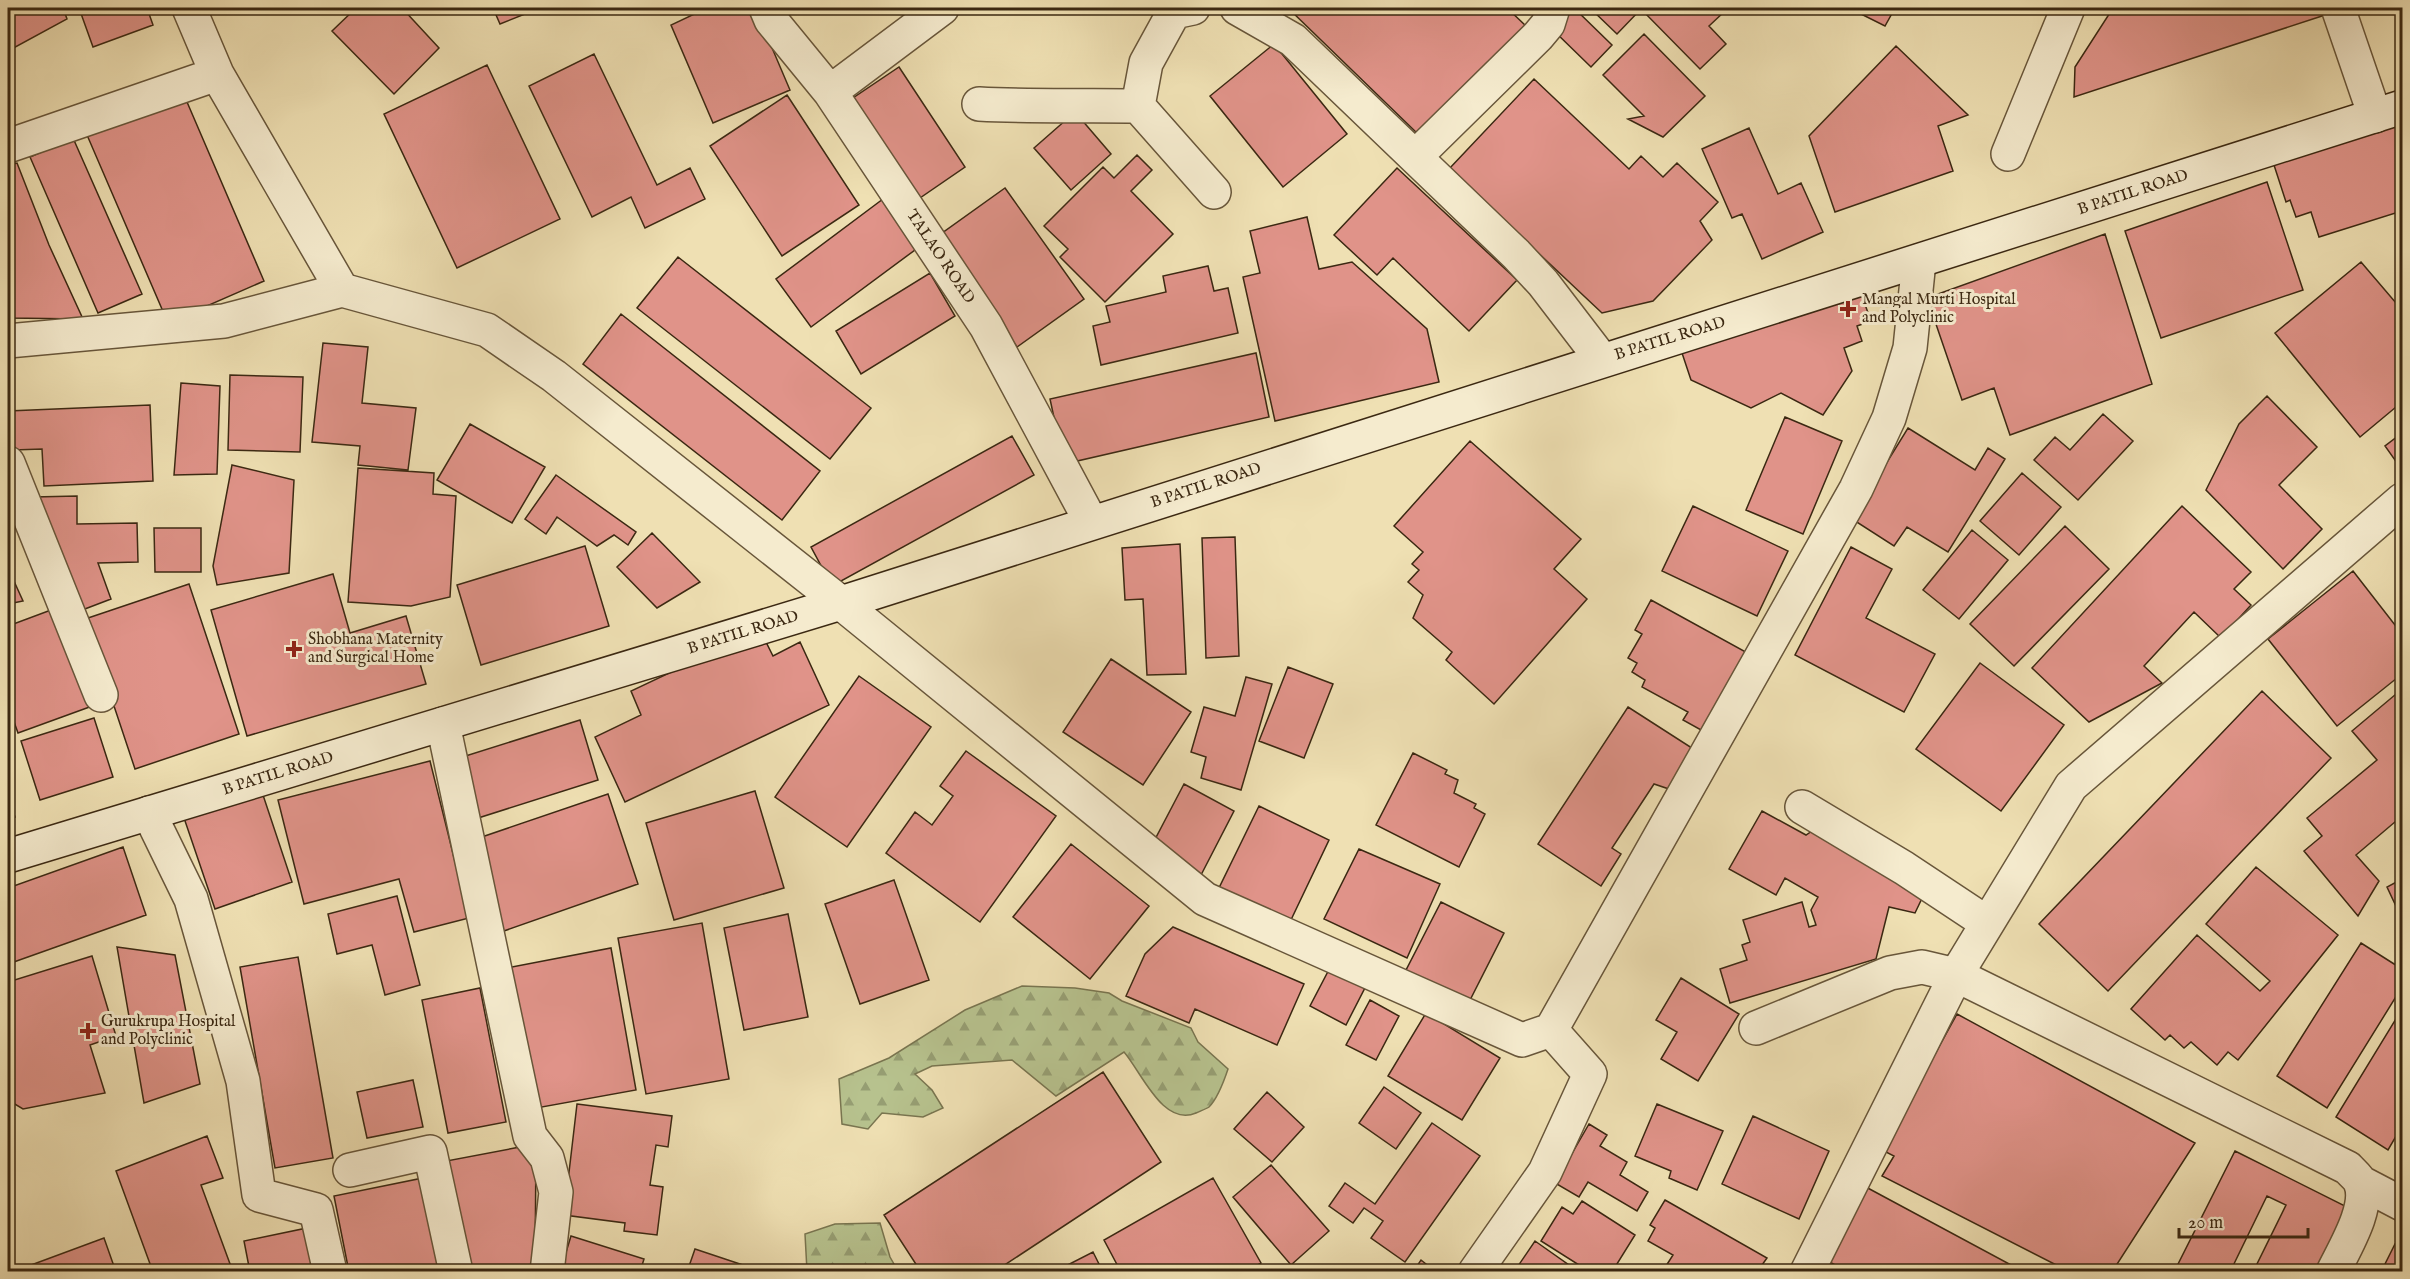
<svg xmlns="http://www.w3.org/2000/svg" width="2410" height="1279" viewBox="0 0 2410 1279" font-family="'IM FELL English',serif">
  <style>
    .forest { fill: url(#forest-firs); stroke: #797550; stroke-width: 1.5 }
    .building { fill: #e09389; stroke: #3b2812; stroke-width: 1.5 }
    .lines { fill: none; stroke-linecap: round; stroke-linejoin: round }
    .street-casing { stroke: #68563a; stroke-width: 36 }
    .secondary-casing { stroke: #3b2812; stroke-width: 36 }
    .street { stroke: #f5ebce; stroke-width: 33 }
    .secondary { stroke: #f5ebce; stroke-width: 33 }
    .poi-dot { fill: #8f2418; stroke: #f5ebce; stroke-width: 2 }
    .labels { text-anchor: middle; dominant-baseline: central; stroke-width: 6; stroke-linejoin: round; paint-order: stroke }
    .street-label { font-size: 16px; fill: #3b2812; stroke: #f5ebce }
    .poi-label { font-size: 16px; fill: #3b2812; stroke: #f5ebce; text-anchor: start }
  </style>
  <defs>
    <pattern id="forest-firs" width="22" height="20" patternUnits="userSpaceOnUse" patternTransform="scale(1.5)"><rect width="22" height="20" fill="#b7c28e"/><path d="M5 1l3.5 6h-7zM16 11l3.5 6h-7z" fill="#969e73"/></pattern>
  </defs>
  <rect width="100%" height="100%" fill="#efe0b3"/>
  <filter id="stains"><feTurbulence type="fractalNoise" baseFrequency=".00333" numOctaves="4"/><feColorMatrix values="0 0 0 0 .2 0 0 0 0 .09 0 0 0 0 .02 0 0 0 .5 -.17"/></filter>
  <radialGradient id="worn" r=".72"><stop offset=".6" stop-color="#630" stop-opacity="0"/><stop offset="1" stop-color="#630" stop-opacity=".3"/></radialGradient>
  <!-- forest -->
  <path class="forest" d="M 1022,986 L 1075,988 L 1109,993 L 1122,1001 L 1191,1028 L 1198,1042 L 1228,1069 C 1224,1081 1218,1098 1209,1107 C 1206,1109 1200,1111 1196,1113 C 1163,1127 1142,1073 1124,1052 L 1056,1096 L 1012,1060 L 932,1066 L 915,1074 L 932,1090 L 943,1108 L 923,1117 L 882,1113 L 868,1129 L 842,1124 L 839,1079 L 889,1058 L 965,1010 Z
    M 880,1223 L 890,1257 L 898,1271 L 807,1271 L 805,1234 L 835,1224 Z"/>
  <!-- building -->
  <path class="building" d="M 8,8 L 63,8 L 67,19 L 8,51 Z
    M 79,8 L 147,8 L 153,25 L 93,47 Z
    M 356,8 L 402,8 L 439,48 L 394,94 L 332,31 Z
    M 493,8 L 540,8 L 500,24 Z
    M 707,8 L 755,8 L 790,90 L 713,123 L 671,25 Z
    M 1288,8 L 1507,8 L 1527,27 L 1421,137 Z
    M 1571,8 L 1574,8 L 1612,45 L 1591,67 L 1551,28 Z
    M 1590,8 L 1722,8 L 1725,11 L 1709,26 L 1726,44 L 1700,69 L 1641,9 L 1617,34 Z
    M 1849,8 L 1895,8 L 1885,26 Z
    M 2113,8 L 2321,8 L 2325,15 L 2074,97 L 2075,67 Z
    M 1644,34 L 1705,96 L 1663,137 L 1628,119 L 1644,116 L 1603,75 Z
    M 1274,44 L 1347,134 L 1283,187 L 1210,96 Z
    M 1896,46 L 1968,115 L 1938,126 L 1953,171 L 1835,212 L 1809,136 Z
    M 594,54 L 657,185 L 690,168 L 705,199 L 645,228 L 631,197 L 592,217 L 529,86 Z
    M 487,65 L 560,219 L 457,268 L 384,114 Z
    M 899,67 L 965,167 L 917,200 L 850,100 Z
    M 1534,79 L 1629,169 L 1641,156 L 1663,177 L 1677,163 L 1718,202 L 1700,221 L 1712,240 L 1653,301 L 1602,313 L 1449,169 Z
    M 184,95 L 264,281 L 168,323 L 87,135 Z
    M 787,95 L 859,205 L 782,256 L 710,146 Z
    M 1075,112 L 1111,154 L 1071,190 L 1034,148 Z
    M 2402,120 L 2402,211 L 2319,237 L 2311,212 L 2296,217 L 2290,200 L 2286,202 L 2273,162 Z
    M 1749,128 L 1778,194 L 1801,183 L 1823,232 L 1762,259 L 1742,214 L 1732,218 L 1702,149 Z
    M 73,138 L 142,294 L 98,313 L 30,157 Z
    M 1137,155 L 1152,170 L 1131,191 L 1173,234 L 1105,302 L 1060,257 L 1068,249 L 1044,226 L 1103,167 L 1114,178 Z
    M 17,163 L 49,245 L 83,319 L 8,318 L 8,165 Z
    M 1397,168 L 1517,280 L 1469,331 L 1393,258 L 1377,275 L 1334,235 Z
    M 2267,182 L 2303,290 L 2161,338 L 2125,231 Z
    M 1005,188 L 1084,299 L 1017,347 L 938,236 Z
    M 883,199 L 919,247 L 811,327 L 776,279 Z
    M 1307,217 L 1319,269 L 1352,262 L 1427,329 L 1439,382 L 1275,421 L 1243,277 L 1260,273 L 1250,231 Z
    M 2105,234 L 2152,384 L 2010,435 L 1994,388 L 1962,400 L 1927,298 Z
    M 678,257 L 871,408 L 830,459 L 637,308 Z
    M 2361,262 L 2402,310 L 2402,402 L 2360,437 L 2275,333 Z
    M 1208,266 L 1214,291 L 1228,288 L 1238,333 L 1101,365 L 1093,326 L 1110,322 L 1106,306 L 1166,292 L 1163,276 Z
    M 930,273 L 955,316 L 861,374 L 836,331 Z
    M 1859,288 L 1871,321 L 1857,326 L 1862,341 L 1844,348 L 1852,371 L 1823,415 L 1781,393 L 1751,408 L 1691,380 L 1682,353 Z
    M 621,314 L 820,471 L 782,520 L 583,364 Z
    M 323,343 L 368,347 L 362,403 L 416,408 L 408,470 L 358,465 L 360,446 L 312,442 Z
    M 1256,353 L 1269,417 L 1064,464 L 1050,399 Z
    M 230,375 L 303,377 L 300,452 L 228,450 Z
    M 181,383 L 220,386 L 217,474 L 174,475 Z
    M 2267,396 L 2317,447 L 2279,485 L 2322,529 L 2283,569 L 2206,490 L 2239,424 Z
    M 150,405 L 153,481 L 44,486 L 42,449 L 13,450 L 8,427 L 8,411 Z
    M 2103,414 L 2133,441 L 2078,500 L 2034,460 L 2055,437 L 2070,450 Z
    M 1785,417 L 1842,441 L 1803,534 L 1746,510 Z
    M 470,424 L 545,467 L 512,523 L 437,480 Z
    M 1908,428 L 1975,470 L 1988,448 L 2005,459 L 1948,552 L 1907,527 L 1894,546 L 1852,519 Z
    M 2402,433 L 2402,470 L 2385,446 Z
    M 1012,436 L 1034,475 L 832,586 L 811,547 Z
    M 1470,441 L 1581,539 L 1554,569 L 1587,599 L 1494,704 L 1446,660 L 1452,652 L 1413,618 L 1423,595 L 1408,582 L 1419,570 L 1412,564 L 1423,552 L 1394,526 Z
    M 232,465 L 294,480 L 289,573 L 217,585 L 213,566 Z
    M 358,468 L 434,473 L 433,494 L 456,496 L 450,597 L 411,606 L 348,602 Z
    M 2022,473 L 2061,507 L 2019,555 L 1980,521 Z
    M 556,475 L 636,532 L 628,545 L 614,535 L 597,546 L 557,517 L 546,534 L 525,519 Z
    M 77,496 L 77,524 L 137,523 L 138,562 L 98,563 L 111,599 L 77,612 L 34,497 Z
    M 1693,506 L 1788,551 L 1757,616 L 1662,571 Z
    M 2182,506 L 2251,572 L 2234,589 L 2251,605 L 2221,638 L 2194,612 L 2144,666 L 2162,683 L 2089,722 L 2032,668 Z
    M 2065,526 L 2109,569 L 2014,666 L 1970,624 Z
    M 154,528 L 201,528 L 201,572 L 155,572 Z
    M 1972,530 L 2008,560 L 1959,619 L 1923,590 Z
    M 652,533 L 700,582 L 657,608 L 617,567 Z
    M 1235,537 L 1239,656 L 1206,658 L 1202,538 Z
    M 1180,544 L 1186,674 L 1147,675 L 1143,599 L 1125,600 L 1122,548 Z
    M 585,546 L 609,626 L 481,665 L 457,585 Z
    M 1851,547 L 1892,569 L 1866,618 L 1935,654 L 1904,712 L 1795,655 Z
    M 8,568 L 23,601 L 8,604 Z
    M 2353,571 L 2402,634 L 2402,674 L 2337,726 L 2268,639 Z
    M 333,574 L 350,633 L 406,616 L 426,684 L 247,736 L 211,610 Z
    M 189,584 L 239,734 L 135,769 L 85,619 Z
    M 1651,600 L 1753,656 L 1710,735 L 1683,720 L 1688,712 L 1642,687 L 1645,680 L 1632,672 L 1637,663 L 1628,658 L 1642,634 L 1635,630 Z
    M 59,607 L 95,705 L 18,733 L 8,705 L 8,626 Z
    M 760,630 L 773,656 L 800,642 L 829,705 L 625,802 L 595,737 L 641,715 L 631,691 Z
    M 1111,659 L 1191,712 L 1143,785 L 1063,732 Z
    M 1980,663 L 2064,725 L 2001,811 L 1916,749 Z
    M 1288,667 L 1333,684 L 1304,758 L 1259,741 Z
    M 859,676 L 931,727 L 847,847 L 775,797 Z
    M 1246,677 L 1272,684 L 1241,790 L 1201,778 L 1206,757 L 1191,752 L 1204,707 L 1235,716 Z
    M 2402,689 L 2402,816 L 2356,855 L 2379,881 L 2358,916 L 2304,851 L 2322,836 L 2307,818 L 2377,760 L 2352,731 Z
    M 2262,691 L 2331,758 L 2108,991 L 2039,924 Z
    M 1628,707 L 1695,750 L 1669,789 L 1654,784 L 1612,848 L 1621,854 L 1601,886 L 1538,844 Z
    M 94,718 L 113,777 L 40,800 L 21,741 Z
    M 580,720 L 598,780 L 475,819 L 456,759 Z
    M 966,751 L 1056,816 L 980,922 L 886,853 L 915,812 L 932,825 L 953,796 L 940,786 Z
    M 1413,753 L 1447,770 L 1445,774 L 1458,780 L 1454,793 L 1476,804 L 1474,808 L 1485,814 L 1459,867 L 1376,825 Z
    M 430,761 L 469,918 L 414,932 L 399,879 L 304,904 L 278,800 Z
    M 1184,784 L 1234,811 L 1201,875 L 1151,847 Z
    M 261,789 L 292,882 L 215,909 L 183,815 Z
    M 755,791 L 784,888 L 674,920 L 646,823 Z
    M 8,794 L 15,817 L 8,820 Z
    M 608,794 L 638,884 L 501,932 L 470,841 Z
    M 1259,806 L 1329,840 L 1289,924 L 1218,890 Z
    M 1762,811 L 1806,835 L 1812,831 L 1925,892 L 1915,913 L 1889,907 L 1876,959 L 1730,1003 L 1720,969 L 1747,960 L 1742,945 L 1750,942 L 1743,920 L 1802,902 L 1809,927 L 1816,925 L 1811,910 L 1818,897 L 1785,878 L 1776,895 L 1729,869 Z
    M 1071,844 L 1149,906 L 1090,979 L 1013,917 Z
    M 123,847 L 146,915 L 11,963 L 8,954 L 8,888 Z
    M 1359,849 L 1440,884 L 1407,958 L 1324,919 Z
    M 2256,867 L 2338,935 L 2238,1060 L 2228,1052 L 2217,1065 L 2191,1042 L 2184,1048 L 2170,1035 L 2165,1040 L 2131,1009 L 2197,935 L 2260,991 L 2270,981 L 2206,924 Z
    M 2402,879 L 2402,919 L 2387,887 Z
    M 894,880 L 929,980 L 860,1004 L 825,904 Z
    M 397,896 L 420,985 L 385,995 L 372,945 L 337,954 L 328,914 Z
    M 1441,902 L 1504,933 L 1467,1006 L 1404,974 Z
    M 788,914 L 808,1017 L 744,1030 L 724,928 Z
    M 702,923 L 729,1079 L 646,1094 L 618,938 Z
    M 1173,927 L 1304,984 L 1277,1045 L 1195,1009 L 1189,1023 L 1126,996 L 1145,954 Z
    M 2361,943 L 2402,969 L 2402,987 L 2327,1108 L 2277,1076 Z
    M 117,947 L 175,955 L 200,1084 L 144,1103 Z
    M 611,948 L 636,1090 L 531,1109 L 507,968 Z
    M 92,956 L 116,1036 L 90,1045 L 105,1093 L 23,1109 L 8,1100 L 8,982 Z
    M 298,957 L 333,1158 L 275,1168 L 240,967 Z
    M 1334,960 L 1370,978 L 1346,1025 L 1310,1006 Z
    M 1681,978 L 1739,1014 L 1698,1081 L 1661,1059 L 1677,1032 L 1656,1020 Z
    M 480,988 L 506,1122 L 448,1133 L 422,1000 Z
    M 1370,1000 L 1399,1016 L 1376,1060 L 1346,1045 Z
    M 2402,1009 L 2402,1126 L 2388,1150 L 2336,1117 Z
    M 1426,1013 L 1500,1058 L 1462,1120 L 1388,1076 Z
    M 1957,1014 L 2195,1143 L 2112,1272 L 2070,1272 L 1882,1176 L 1894,1156 L 1882,1150 Z
    M 1103,1072 L 1161,1162 L 994,1272 L 921,1272 L 884,1215 Z
    M 413,1080 L 423,1127 L 367,1138 L 357,1092 Z
    M 1384,1087 L 1421,1113 L 1396,1149 L 1359,1123 Z
    M 1267,1092 L 1304,1127 L 1272,1162 L 1234,1129 Z
    M 577,1104 L 672,1116 L 668,1147 L 656,1145 L 650,1185 L 663,1187 L 657,1235 L 624,1231 L 625,1223 L 564,1215 Z
    M 1657,1104 L 1723,1131 L 1697,1190 L 1669,1178 L 1671,1171 L 1635,1156 Z
    M 1753,1116 L 1829,1151 L 1799,1219 L 1722,1184 Z
    M 1432,1123 L 1480,1156 L 1405,1262 L 1371,1238 L 1383,1221 L 1364,1208 L 1353,1223 L 1329,1206 L 1345,1183 L 1375,1204 Z
    M 1589,1124 L 1607,1135 L 1600,1146 L 1627,1162 L 1620,1175 L 1648,1192 L 1637,1211 L 1588,1182 L 1579,1197 L 1555,1183 Z
    M 207,1136 L 223,1178 L 201,1185 L 233,1272 L 153,1272 L 116,1171 Z
    M 536,1144 L 535,1272 L 462,1272 L 441,1162 Z
    M 2235,1151 L 2351,1209 L 2319,1272 L 2253,1272 L 2286,1205 L 2267,1196 L 2230,1272 L 2174,1272 Z
    M 1271,1165 L 1329,1231 L 1291,1265 L 1233,1197 Z
    M 423,1178 L 442,1272 L 349,1272 L 334,1196 Z
    M 1213,1178 L 1261,1263 L 1247,1272 L 1121,1272 L 1104,1240 Z
    M 1864,1186 L 2024,1272 L 1848,1272 L 1824,1259 Z
    M 1665,1200 L 1767,1258 L 1757,1272 L 1680,1272 L 1666,1266 L 1673,1255 L 1648,1241 L 1655,1228 L 1650,1225 Z
    M 1582,1201 L 1635,1235 L 1612,1272 L 1590,1272 L 1541,1241 L 1562,1207 L 1573,1214 Z
    M 307,1228 L 316,1272 L 250,1272 L 244,1241 Z
    M 571,1236 L 644,1259 L 640,1272 L 560,1272 Z
    M 104,1238 L 116,1272 L 24,1272 L 23,1268 Z
    M 1535,1241 L 1579,1272 L 1514,1272 Z
    M 2395,1244 L 2402,1247 L 2402,1272 L 2381,1272 Z
    M 695,1249 L 746,1266 L 744,1272 L 687,1272 Z
    M 1093,1252 L 1103,1272 L 1054,1272 Z
    M 1421,1260 L 1436,1272 L 1413,1272 Z"/>
  <g class="lines">
    <defs>
      <path id="street" d="M 189,8 L 217,74 L 342,290 L 487,330 L 554,376 L 841,603 L 1205,899 L 1522,1040 L 1551,1030 L 1856,489 L 1889,418 L 1910,348 L 1919,261
        M 766,8 L 771,20 L 830,92 L 986,326 L 1091,522
        M 1193,8 L 1174,12 L 1146,63 L 1138,106 L 1214,192
        M 1237,8 L 1293,40 L 1516,254 L 1543,283 L 1602,360
        M 2338,8 L 2375,116
        M 830,92 L 942,8
        M 979,104 C 1032,107 1085,105 1138,106
        M 8,146 L 217,74
        M 2008,154 L 2068,8
        M 1415,157 L 1538,36 L 1548,24 L 1553,8
        M 8,341 L 224,321 L 342,290
        M 8,463 L 101,695
        M 443,724 L 530,1136 L 547,1158 L 556,1192 L 547,1272
        M 1802,807 L 1904,868 L 1987,923
        M 149,813 L 191,899 L 243,1081 L 259,1195 L 316,1210 L 330,1272
        M 1756,1028 L 1890,973 L 1922,967 L 1956,975 L 2348,1168 C 2351,1172 2358,1177 2360,1182 C 2371,1206 2344,1249 2333,1272
        M 350,1170 L 430,1152 L 456,1272
        M 2360,1182 L 2402,1204
        M 1475,1272 L 1545,1172 L 1590,1074 L 1551,1030
        M 1807,1272 L 1956,975 L 2071,786 L 2402,500"/>
      <path id="secondary" d="M 8,856 L 841,603 L 2402,107"/>
    </defs>
    <!-- street casing -->
    <use href="#street" class="street-casing"/>
    <!-- secondary casing -->
    <use href="#secondary" class="secondary-casing"/>
    <!-- street -->
    <use href="#street" class="street"/>
    <!-- secondary -->
    <use href="#secondary" class="secondary"/>
  </g>
  <!-- markers -->
  <g class="poi-dot">
    <path d="M1845 300h6v6h6v6h-6v6h-6v-6h-6v-6h6z"/>
    <path d="M291 640h6v6h6v6h-6v6h-6v-6h-6v-6h6z"/>
    <path d="M85 1022h6v6h6v6h-6v6h-6v-6h-6v-6h6z"/>
  </g>
  <g class="labels">
    <!-- street labels -->
    <g class="street-label">
      <text transform="translate(2133 193) rotate(-18)">B PATIL ROAD</text>
      <text transform="translate(940 257) rotate(56)">TALAO ROAD</text>
      <text transform="translate(1670 339) rotate(-17)">B PATIL ROAD</text>
      <text transform="translate(1206 486) rotate(-18)">B PATIL ROAD</text>
      <text transform="translate(743 633) rotate(-17)">B PATIL ROAD</text>
      <text transform="translate(278 774) rotate(-17)">B PATIL ROAD</text>
    </g>
    <!-- poi labels -->
    <g class="poi-label">
      <text x="1862" y="300">Mangal Murti Hospital<tspan x="1862" dy="18">and Polyclinic</tspan></text>
      <text x="308" y="640">Shobhana Maternity<tspan x="308" dy="18">and Surgical Home</tspan></text>
      <text x="101" y="1022">Gurukrupa Hospital<tspan x="101" dy="18">and Polyclinic</tspan></text>
    </g>
  </g>
  <!-- margin -->
  <rect width="2410" height="1279" fill="none" stroke="#efe0b3" stroke-width="30"/>
  <rect x="9" y="9" width="2392" height="1261" fill="none" stroke="#3b2812" stroke-width="3"/>
  <rect x="15" y="15" width="2380" height="1249" fill="none" stroke="#3b2812" stroke-width="1.5"/>
  <!-- scale -->
  <path d="M2179 1228v9h129v-9" fill="none" stroke="#3b2812" stroke-width="3"/>
  <text x="2188" y="1228" font-size="18" fill="#3b2812" stroke="#f5ebce" stroke-width="4.5" paint-order="stroke">20 m</text>
  <rect width="100%" height="100%" filter="url(#stains)"/>
  <rect width="100%" height="100%" fill="url(#worn)"/>
</svg>
